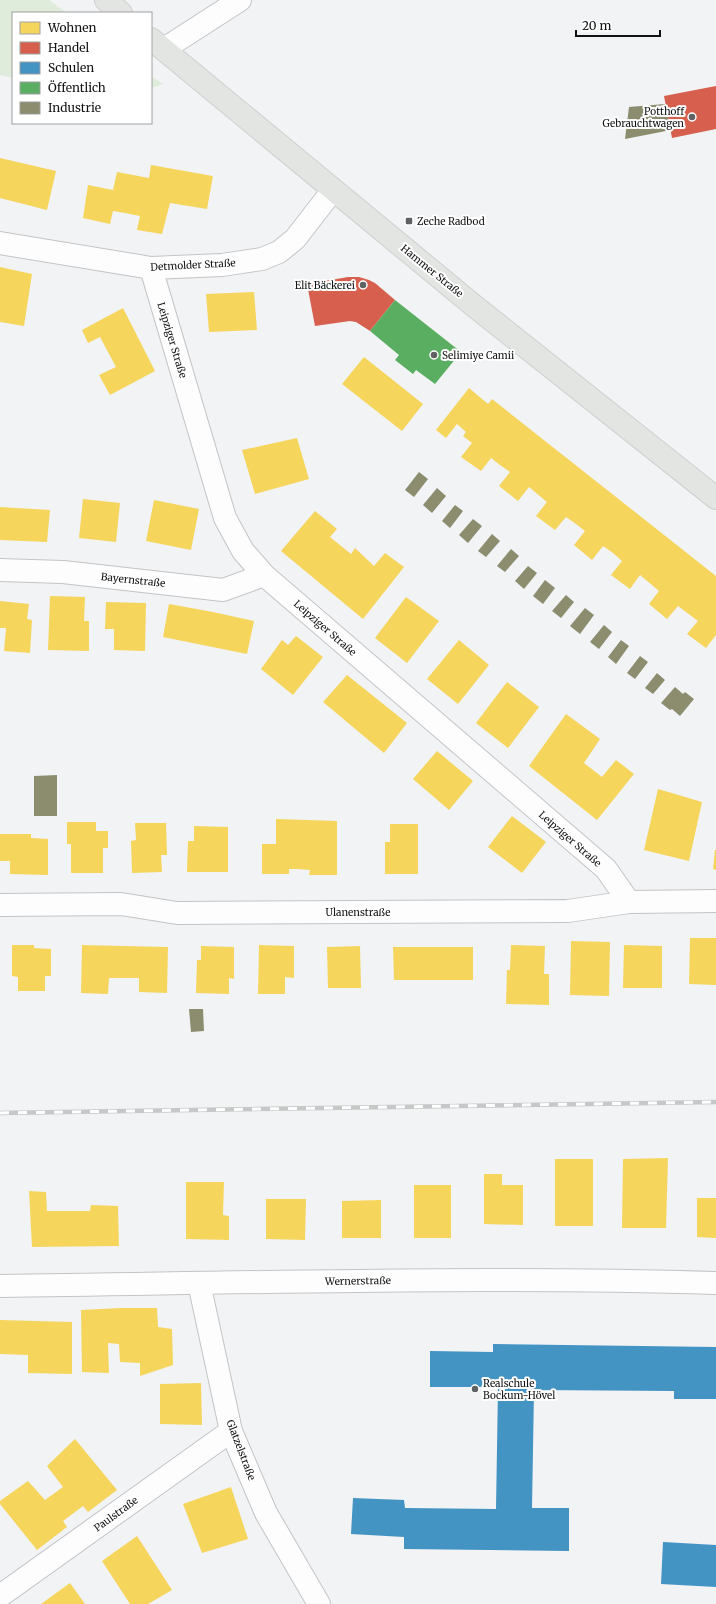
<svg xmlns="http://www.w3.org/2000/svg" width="716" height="1604" viewBox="0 0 716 1604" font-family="Merriweather,serif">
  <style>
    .green { fill: #dfebdb }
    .homes { fill: #f6d55c }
    .shops { fill: #d6604d }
    .schools { fill: #4393c3 }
    .public { fill: #5aae61 }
    .industry { fill: #8c8c6e }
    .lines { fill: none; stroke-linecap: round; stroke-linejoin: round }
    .minor-casing { stroke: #c3c4c6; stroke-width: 24 }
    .major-casing { stroke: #cfd0d0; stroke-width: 24 }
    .minor { stroke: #fdfdfe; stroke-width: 22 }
    .major { stroke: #e2e5e1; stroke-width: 22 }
    .rail-casing { stroke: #c6c7c7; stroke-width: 4.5 }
    .rail { stroke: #fff; stroke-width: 3; stroke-dasharray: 9; stroke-linecap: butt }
    .poi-dot { fill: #5f6162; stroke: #fff; stroke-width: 1.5 }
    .labels { text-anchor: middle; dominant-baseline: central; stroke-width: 4; stroke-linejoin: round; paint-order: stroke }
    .poi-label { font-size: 10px; fill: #111213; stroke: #fff; text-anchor: start }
    .street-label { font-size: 10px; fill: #111213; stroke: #fff }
  </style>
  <rect width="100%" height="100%" fill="#f1f3f5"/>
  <!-- green -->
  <path class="green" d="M 0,0 L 49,0 L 67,13 L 13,13 L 13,78 L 0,75 Z
    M 151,76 L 163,84 L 151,88 Z"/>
  <!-- homes -->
  <path class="homes" d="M 0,158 L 56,171 L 47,210 L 0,198 Z
    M 151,165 L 213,176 L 207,209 L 170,203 L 162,234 L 137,230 L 140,216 L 125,213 L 113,211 L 110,224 L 83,218 L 88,185 L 113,190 L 117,172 L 149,178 Z
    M 0,267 L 32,274 L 24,326 L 0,322 Z
    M 254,292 L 257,330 L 209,332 L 206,294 Z
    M 123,308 L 155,371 L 110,395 L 99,375 L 116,367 L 100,337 L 88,343 L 82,330 Z
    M 364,357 L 423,404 L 402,431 L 342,384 Z
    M 469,388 L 488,404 L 492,399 L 716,576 L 716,635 L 706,648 L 687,634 L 698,621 L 678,606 L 667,619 L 649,604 L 659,591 L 640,575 L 630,589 L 611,575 L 622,561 L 613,553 L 603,546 L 592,560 L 574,545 L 585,531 L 576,524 L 566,517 L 555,530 L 536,516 L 547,502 L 529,487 L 518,501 L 499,486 L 510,472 L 500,465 L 491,458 L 481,471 L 461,457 L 472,443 L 463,436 L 466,432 L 457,424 L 446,438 L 436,430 Z
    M 297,438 L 309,479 L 255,494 L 242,450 Z
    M 83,499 L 120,503 L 116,542 L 79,538 Z
    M 154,500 L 199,509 L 191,550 L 146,541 Z
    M 0,507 L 50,510 L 47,542 L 0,540 Z
    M 315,511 L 337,529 L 330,537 L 351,554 L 355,548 L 374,566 L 385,553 L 404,567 L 363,619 L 281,551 Z
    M 50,596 L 85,597 L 84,621 L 89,621 L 89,651 L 48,650 Z
    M 406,597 L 439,621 L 407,663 L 375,638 Z
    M 0,601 L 29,604 L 27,619 L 32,620 L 30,653 L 4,651 L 6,628 L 0,628 Z
    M 106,602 L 146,603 L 145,651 L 114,650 L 114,629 L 105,629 Z
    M 169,604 L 213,612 L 254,621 L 247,654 L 163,637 Z
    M 296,636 L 323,657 L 293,695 L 261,669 L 282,640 L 288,645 Z
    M 459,640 L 489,665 L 458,704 L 427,679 Z
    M 347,675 L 407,723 L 384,753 L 323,702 Z
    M 507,682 L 539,707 L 508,748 L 476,723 Z
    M 566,714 L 600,739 L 584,763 L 602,777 L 616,760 L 634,774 L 597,820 L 529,766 Z
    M 437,751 L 473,781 L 449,810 L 413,779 Z
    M 658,789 L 702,802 L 689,861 L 644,850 Z
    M 512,816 L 546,842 L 522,873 L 488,847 Z
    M 276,819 L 337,821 L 337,875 L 309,875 L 310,870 L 298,869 L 289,869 L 289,874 L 262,874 L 262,844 L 276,844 Z
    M 67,822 L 96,822 L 96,831 L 108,831 L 108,848 L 103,848 L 103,873 L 71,873 L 71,844 L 67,844 Z
    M 135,823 L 166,823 L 167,855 L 161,855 L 162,872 L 132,873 L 131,841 L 136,840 Z
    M 390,824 L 418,824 L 418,874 L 385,874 L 385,842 L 390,842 Z
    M 194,826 L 228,827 L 228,872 L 187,872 L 188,841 L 194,841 Z
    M 0,834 L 31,834 L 31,838 L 48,839 L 48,875 L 10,874 L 10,861 L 0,861 Z
    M 715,850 L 716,850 L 716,870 L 713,869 Z
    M 690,938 L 716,938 L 716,985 L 689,984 Z
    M 571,941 L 610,942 L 609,996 L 570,995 Z
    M 12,945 L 34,945 L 34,948 L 51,949 L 51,976 L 45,976 L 45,991 L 18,991 L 18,977 L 12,976 Z
    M 82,945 L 168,947 L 167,993 L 139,992 L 139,978 L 109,978 L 108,994 L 81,993 Z
    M 259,945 L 294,946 L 294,978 L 285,977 L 285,994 L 258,994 Z
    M 511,945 L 545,946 L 544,974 L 549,974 L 549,1005 L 506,1004 L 507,970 L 510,970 Z
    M 624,945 L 662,946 L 662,988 L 623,988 Z
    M 201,946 L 234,947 L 234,979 L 229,978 L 229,994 L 196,993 L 197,960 L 201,960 Z
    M 360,946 L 361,988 L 328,988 L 327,947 Z
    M 393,947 L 473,947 L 473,980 L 394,980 Z
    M 668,1158 L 666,1228 L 622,1228 L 623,1159 Z
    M 555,1159 L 593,1159 L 593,1226 L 555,1226 Z
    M 484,1174 L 502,1174 L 502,1185 L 523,1185 L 523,1225 L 484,1224 Z
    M 186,1182 L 224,1182 L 223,1215 L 229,1216 L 229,1240 L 186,1239 Z
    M 414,1185 L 451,1185 L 451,1238 L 414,1238 Z
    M 29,1191 L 46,1192 L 47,1211 L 90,1211 L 91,1205 L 118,1206 L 119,1246 L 32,1247 Z
    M 697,1198 L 716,1198 L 716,1238 L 697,1237 Z
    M 266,1199 L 306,1199 L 305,1240 L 266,1239 Z
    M 381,1200 L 381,1238 L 342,1238 L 342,1201 Z
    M 120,1308 L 157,1308 L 158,1327 L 172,1329 L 173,1365 L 140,1376 L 140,1363 L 120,1362 L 119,1344 L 108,1343 L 109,1373 L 82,1372 L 81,1310 Z
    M 0,1320 L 72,1322 L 72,1374 L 28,1373 L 28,1355 L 0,1354 Z
    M 201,1383 L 202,1425 L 160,1424 L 160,1384 Z
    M 75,1439 L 117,1490 L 88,1512 L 83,1506 L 63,1521 L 67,1527 L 37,1550 L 0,1504 L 0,1501 L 28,1481 L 45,1500 L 63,1487 L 47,1466 Z
    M 231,1487 L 248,1539 L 202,1553 L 183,1504 Z
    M 137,1536 L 172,1590 L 148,1604 L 130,1604 L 102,1561 Z
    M 70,1583 L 85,1604 L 41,1604 Z"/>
  <!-- shops -->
  <path class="shops" d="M 716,86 L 716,129 L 672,138 L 664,96 Z
    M 348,277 L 359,277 L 369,280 L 375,283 L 395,300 L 370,331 L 356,322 L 350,321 L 315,326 L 307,284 Z"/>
  <!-- schools -->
  <path class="schools" d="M 493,1344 L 716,1347 L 716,1399 L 674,1399 L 674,1391 L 534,1390 L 532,1508 L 569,1508 L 569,1551 L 404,1549 L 404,1537 L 351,1534 L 353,1498 L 404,1500 L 405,1508 L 496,1509 L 498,1387 L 430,1387 L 430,1351 L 493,1352 Z
    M 663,1542 L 716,1545 L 716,1587 L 661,1584 Z"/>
  <!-- public -->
  <path class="public" d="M 395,300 L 461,352 L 435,384 L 416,370 L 413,374 L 395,360 L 399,355 L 370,331 Z"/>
  <!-- industry -->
  <path class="industry" d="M 665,104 L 671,130 L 625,139 L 629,107 Z
    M 419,472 L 428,479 L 414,497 L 405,490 Z
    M 437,488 L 446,496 L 432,513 L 423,505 Z
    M 455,505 L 463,511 L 450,528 L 442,521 Z
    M 473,519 L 482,526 L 468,543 L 459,535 Z
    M 492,534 L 500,541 L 486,557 L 478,551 Z
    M 511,549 L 519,556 L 505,572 L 497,566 Z
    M 528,566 L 537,573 L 524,589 L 515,581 Z
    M 545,580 L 555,588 L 543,604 L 533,596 Z
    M 566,595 L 574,602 L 561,618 L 552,611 Z
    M 585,608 L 594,615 L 580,634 L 570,626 Z
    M 604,625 L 612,632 L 599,649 L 590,642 Z
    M 621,640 L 629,646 L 616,664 L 608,657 Z
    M 640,656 L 648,662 L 635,679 L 627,673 Z
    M 657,673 L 665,680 L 653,694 L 645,688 Z
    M 675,687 L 683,694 L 685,692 L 694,699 L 680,716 L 672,709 L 670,710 L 661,703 Z
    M 57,775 L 57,816 L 34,816 L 34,776 Z
    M 189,1009 L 203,1009 L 204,1031 L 191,1032 Z"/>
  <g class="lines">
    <defs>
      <path id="minor" d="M 164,49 L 240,0
        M 0,243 L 151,268 L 222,265 L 262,259 L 279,252 L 295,239 L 333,190
        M 151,268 L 225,518 L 243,551 L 264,575 L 606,869 L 629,902
        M 0,570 L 63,572 L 223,590 L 264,575
        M 0,905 L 121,904 L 177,913 L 568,911 L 629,902 L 716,901
        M 199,1283 L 231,1431 L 266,1513 L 319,1604
        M 0,1286 C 239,1283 477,1276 716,1283
        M 0,1596 L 231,1431"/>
      <path id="major" d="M 106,0 L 121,13
        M 151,39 L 473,305 L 716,498"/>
    </defs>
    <!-- minor casing -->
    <use href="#minor" class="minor-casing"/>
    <!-- major casing -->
    <use href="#major" class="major-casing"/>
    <!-- minor -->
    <use href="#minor" class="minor"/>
    <!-- major -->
    <use href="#major" class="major"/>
    <defs>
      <path id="rail" d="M 0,1113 L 716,1102"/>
    </defs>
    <!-- rail casing -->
    <use href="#rail" class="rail-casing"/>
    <!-- rail -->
    <use href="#rail" class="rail"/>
  </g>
  <!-- markers -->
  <g class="poi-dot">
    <circle cx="692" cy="117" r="4"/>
    <rect x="405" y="217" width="8" height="8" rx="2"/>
    <circle cx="363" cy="285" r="4"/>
    <circle cx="434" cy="355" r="4"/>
    <circle cx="475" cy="1389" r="4"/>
  </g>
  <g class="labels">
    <!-- poi labels -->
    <g class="poi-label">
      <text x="684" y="111" text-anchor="end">Potthoff<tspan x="684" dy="12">Gebrauchtwagen</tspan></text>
      <text x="417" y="221">Zeche Radbod</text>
      <text x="355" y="285" text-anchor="end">Elit Bäckerei</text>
      <text x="442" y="355">Selimiye Camii</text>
      <text x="483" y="1383">Realschule<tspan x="483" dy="12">Bockum-Hövel</tspan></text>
    </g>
    <!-- street labels -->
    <g class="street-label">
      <text transform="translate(193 265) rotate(-3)">Detmolder Straße</text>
      <text transform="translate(432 271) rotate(39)">Hammer Straße</text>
      <text transform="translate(172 340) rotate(73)">Leipziger Straße</text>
      <text transform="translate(133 580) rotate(6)">Bayernstraße</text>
      <text transform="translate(325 628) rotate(41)">Leipziger Straße</text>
      <text transform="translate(570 839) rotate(41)">Leipziger Straße</text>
      <text x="358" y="912">Ulanenstraße</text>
      <text transform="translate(358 1281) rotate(-1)">Wernerstraße</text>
      <text transform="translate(241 1450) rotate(69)">Glatzelstraße</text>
      <text transform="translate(116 1514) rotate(-36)">Paulstraße</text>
    </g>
  </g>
  <!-- legend -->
  <rect x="12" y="12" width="140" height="112" fill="#ffffff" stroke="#a0a0a1"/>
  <rect x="20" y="22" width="20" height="12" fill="#f6d55c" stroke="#a0a0a1"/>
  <text x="48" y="32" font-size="12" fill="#111213">Wohnen</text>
  <rect x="20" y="42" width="20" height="12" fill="#d6604d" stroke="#a0a0a1"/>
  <text x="48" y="52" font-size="12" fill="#111213">Handel</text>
  <rect x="20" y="62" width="20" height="12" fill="#4393c3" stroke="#a0a0a1"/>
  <text x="48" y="72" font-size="12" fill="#111213">Schulen</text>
  <rect x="20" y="82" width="20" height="12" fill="#5aae61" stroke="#a0a0a1"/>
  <text x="48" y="92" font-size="12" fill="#111213">Öffentlich</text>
  <rect x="20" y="102" width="20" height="12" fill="#8c8c6e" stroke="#a0a0a1"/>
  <text x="48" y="112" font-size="12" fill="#111213">Industrie</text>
  <!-- scale -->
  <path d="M576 30v6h84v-6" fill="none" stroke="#111213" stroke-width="2"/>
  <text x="582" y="30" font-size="12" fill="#111213" stroke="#ffffff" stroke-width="3" paint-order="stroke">20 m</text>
</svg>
